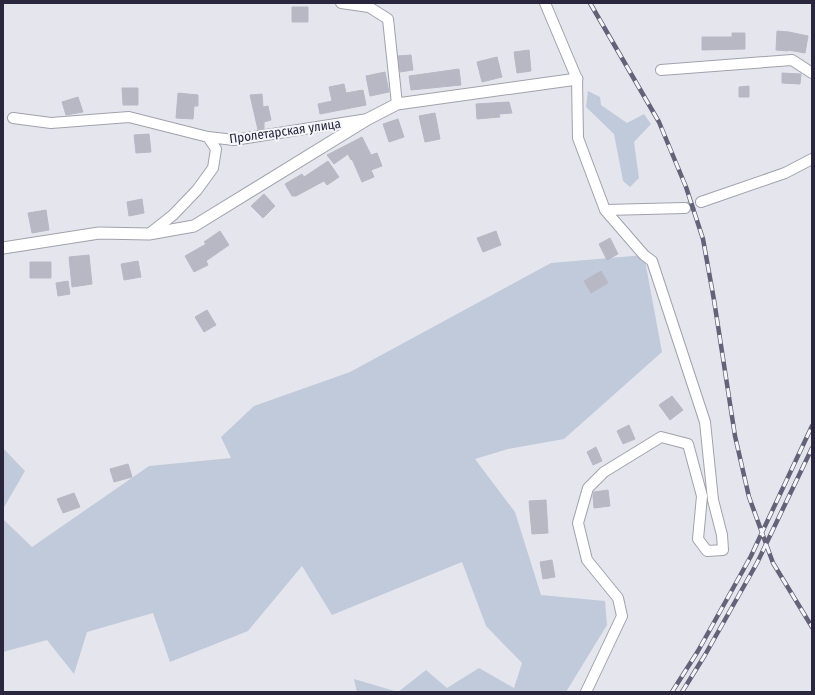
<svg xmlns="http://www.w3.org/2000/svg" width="815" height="695" viewBox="0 0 815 695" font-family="'Fira Sans Condensed',sans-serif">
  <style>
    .green { fill: #c1cadb }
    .building { fill: #b8b8c4; stroke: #b8b8c6 }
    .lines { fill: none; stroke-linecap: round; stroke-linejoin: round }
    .minor-tunnel { stroke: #bfc0ca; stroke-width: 10; stroke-dasharray: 10 5; stroke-linecap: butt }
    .minor-casing { stroke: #a1a1ae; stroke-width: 12 }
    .tertiary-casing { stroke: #a1a1ae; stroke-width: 13 }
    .minor { stroke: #fff; stroke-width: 10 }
    .tertiary { stroke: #fff; stroke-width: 11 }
    .rail-casing { stroke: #646178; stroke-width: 4.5 }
    .rail { stroke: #f5f6f9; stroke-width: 3; stroke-dasharray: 9; stroke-linecap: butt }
    .labels { text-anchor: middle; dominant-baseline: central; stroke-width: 4; stroke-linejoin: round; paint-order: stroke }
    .street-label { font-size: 13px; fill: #29263d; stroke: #f5f6f9 }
  </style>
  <rect width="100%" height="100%" fill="#e5e6ed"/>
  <!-- green -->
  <path class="green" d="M 588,91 L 600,97 L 601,105 L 627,123 L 644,114 L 651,124 L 634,142 L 639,178 L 630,187 L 623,181 L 614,134 L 586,107 Z
    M 644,255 L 662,352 L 564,439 L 508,449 L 475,459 L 515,512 L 541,595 L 605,601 L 607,625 L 566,692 L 357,692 L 354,679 L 398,692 L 426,670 L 447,688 L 479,668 L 514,688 L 522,663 L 486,626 L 462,562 L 332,615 L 302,566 L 248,631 L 170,662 L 153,613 L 87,632 L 74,674 L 47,640 L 3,652 L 3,519 L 32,547 L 149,466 L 231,458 L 221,437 L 254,406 L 350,372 L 551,263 Z
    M 3,448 L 25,471 L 3,509 Z"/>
  <!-- building -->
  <path class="building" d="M 292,7 L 308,7 L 308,22 L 292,22 Z
    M 777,31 L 789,32 L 808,36 L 805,53 L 788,50 L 788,51 L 776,50 Z
    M 732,33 L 745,33 L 745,49 L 702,50 L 702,37 L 732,37 Z
    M 529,50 L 531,71 L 517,73 L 514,52 Z
    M 411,55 L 413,70 L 400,72 L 398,56 Z
    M 497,57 L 502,77 L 482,82 L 477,62 Z
    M 459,69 L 461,85 L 411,90 L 409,76 Z
    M 385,72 L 389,92 L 370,96 L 366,76 Z
    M 782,73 L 801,74 L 800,84 L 782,83 Z
    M 344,84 L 346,93 L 363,90 L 366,105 L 320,114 L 318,104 L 332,101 L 329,87 Z
    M 749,86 L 749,97 L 739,97 L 739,87 Z
    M 122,88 L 138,88 L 138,105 L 123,105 Z
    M 178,93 L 198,95 L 198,106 L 194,106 L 193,119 L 176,118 Z
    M 262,94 L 263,107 L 268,106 L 271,120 L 264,122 L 264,129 L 258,130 L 250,95 Z
    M 78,97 L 83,112 L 66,115 L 62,102 Z
    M 509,102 L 512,113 L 499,114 L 500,117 L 477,119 L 476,104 Z
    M 435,113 L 440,139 L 425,142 L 419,116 Z
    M 398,119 L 404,137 L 389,142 L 383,124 Z
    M 149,134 L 151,152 L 136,153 L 134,135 Z
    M 362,137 L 371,155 L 377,153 L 382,166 L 371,170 L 374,177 L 362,182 L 352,159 L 351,160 L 348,154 L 334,164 L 327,155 Z
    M 328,161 L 339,177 L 327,185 L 324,181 L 296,196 L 292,196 L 285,184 L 302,174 L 304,177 Z
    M 264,194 L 275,206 L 263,218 L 251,206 Z
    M 142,199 L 144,213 L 129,216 L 127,202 Z
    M 46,210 L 49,230 L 32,233 L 28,213 Z
    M 220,231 L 229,245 L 206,261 L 208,265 L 194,272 L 185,256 L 206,244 L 204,242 Z
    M 496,231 L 501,245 L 483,252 L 477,238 Z
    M 610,238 L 618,254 L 607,260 L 599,244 Z
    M 89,255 L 92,284 L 72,287 L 69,257 Z
    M 138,261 L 141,277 L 124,280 L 121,264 Z
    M 30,262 L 51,262 L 51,278 L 30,278 Z
    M 601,271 L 608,283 L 591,293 L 584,281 Z
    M 68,281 L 70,294 L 58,296 L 56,283 Z
    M 207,310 L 216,325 L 204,332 L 195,317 Z
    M 672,396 L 683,410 L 670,420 L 659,405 Z
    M 629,425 L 635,439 L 623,444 L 617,431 Z
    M 596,447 L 602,461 L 593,465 L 587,452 Z
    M 128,464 L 132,477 L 114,482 L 110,469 Z
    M 608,490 L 610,506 L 594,508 L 593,496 L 594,492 Z
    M 74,493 L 80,507 L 63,513 L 57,499 Z
    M 546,500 L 548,533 L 532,534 L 529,501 Z
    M 552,560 L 555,577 L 543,579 L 540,562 Z"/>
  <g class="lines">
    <!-- minor-tunnel -->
    <path class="minor-tunnel" d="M 685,208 L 701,202"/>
    <defs>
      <path id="minor" d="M 341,3 L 369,7 L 388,19 L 397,104
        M 545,3 L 577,79 L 578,138 L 605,210 L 644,255 L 652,261 L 705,422 L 713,500 L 722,535 L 723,550 L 707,551 L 698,539 L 702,496 L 688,444 L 661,437 L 604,472 L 588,488 L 578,523 L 587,560 L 618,598 L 622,616 L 586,692
        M 661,70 L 792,60 L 812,73
        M 13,118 L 51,123 L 129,117 L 208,137 L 234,140 L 368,119
        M 701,202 L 785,173 L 812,159
        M 605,210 L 685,208
        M 149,234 L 173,215 L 197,190 L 213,168 L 216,149 L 208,137"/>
      <path id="tertiary" d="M 3,248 L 99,233 L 149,234 L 194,226 L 368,119 L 397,104 L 577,79"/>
    </defs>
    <!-- minor casing -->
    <use href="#minor" class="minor-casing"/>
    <!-- tertiary casing -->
    <use href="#tertiary" class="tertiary-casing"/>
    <!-- minor -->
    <use href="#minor" class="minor"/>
    <!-- tertiary -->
    <use href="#tertiary" class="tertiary"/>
    <defs>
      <path id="rail" d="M 590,3 L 659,122 L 686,187 L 703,239 L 714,300 L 735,436 L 749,497 L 773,563 L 812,627
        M 672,692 L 698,651 L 751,556 L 812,426
        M 682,692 L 705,655 L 757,563 L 812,448"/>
    </defs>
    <!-- rail casing -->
    <use href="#rail" class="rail-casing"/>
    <!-- rail -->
    <use href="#rail" class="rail"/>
  </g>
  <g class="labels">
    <!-- street labels -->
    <g class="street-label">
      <text transform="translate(285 131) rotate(-8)">Пролетарская улица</text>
    </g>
  </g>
  <!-- border -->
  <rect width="815" height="695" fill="none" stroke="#29263d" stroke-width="8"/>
</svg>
